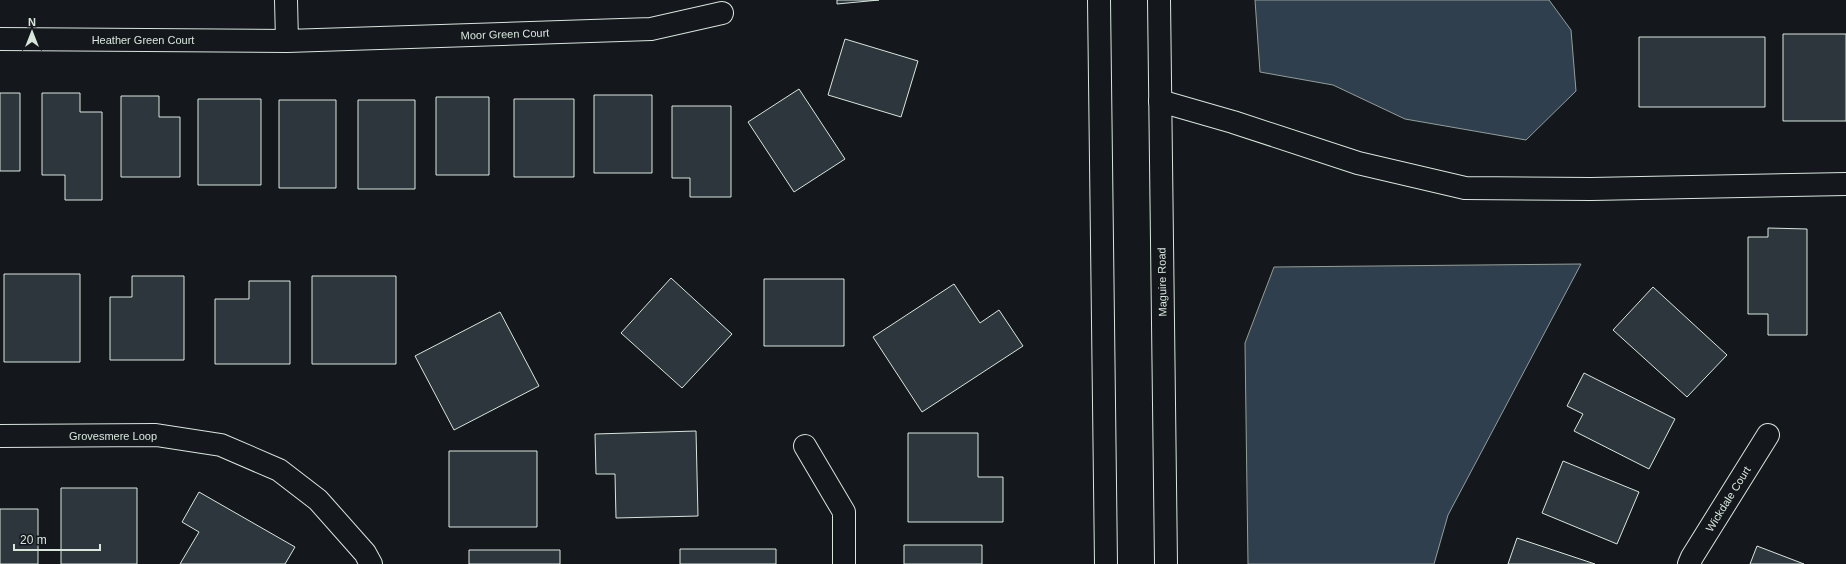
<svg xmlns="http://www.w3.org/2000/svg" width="1846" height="564" viewBox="0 0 1846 564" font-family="Arial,sans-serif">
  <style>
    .water { fill: #2f3f4d; stroke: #939e99 }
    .building { fill: #2c363c; stroke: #d8e6dc }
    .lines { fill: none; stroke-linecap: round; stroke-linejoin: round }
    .minor-casing { stroke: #d8e6dc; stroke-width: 24 }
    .major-casing { stroke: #d8e6dc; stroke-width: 24 }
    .minor { stroke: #14181c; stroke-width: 22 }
    .major { stroke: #14181c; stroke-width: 22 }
    .labels { text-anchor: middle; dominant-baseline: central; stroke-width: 3; stroke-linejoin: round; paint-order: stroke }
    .street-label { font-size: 11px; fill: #d8e6dc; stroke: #14181c }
  </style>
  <rect width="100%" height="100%" fill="#14181c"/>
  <!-- water -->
  <path class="water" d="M 1255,0 L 1549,0 L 1571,30 L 1576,91 L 1526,140 L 1405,119 L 1333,85 L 1260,72 Z
    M 1581,264 L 1448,515 L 1434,564 L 1248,564 L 1245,343 L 1274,267 Z"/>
  <!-- building -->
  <path class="building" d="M 837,0 L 879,0 L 837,4 Z
    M 1783,34 L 1846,34 L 1846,121 L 1783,121 Z
    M 1639,37 L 1765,37 L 1765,107 L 1639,107 Z
    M 845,39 L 918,61 L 901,117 L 828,95 Z
    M 799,89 L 845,159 L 794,192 L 748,122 Z
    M 0,93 L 20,93 L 20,171 L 0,171 Z
    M 42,93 L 80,93 L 80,112 L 102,112 L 102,200 L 65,200 L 65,175 L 42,175 Z
    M 594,95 L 652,95 L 652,173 L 594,173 Z
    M 121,96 L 159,96 L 159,117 L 180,117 L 180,177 L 121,177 Z
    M 436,97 L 489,97 L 489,175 L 436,175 Z
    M 198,99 L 261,99 L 261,185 L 198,185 Z
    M 514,99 L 574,99 L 574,177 L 514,177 Z
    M 279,100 L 336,100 L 336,188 L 279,188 Z
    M 358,100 L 415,100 L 415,189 L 358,189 Z
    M 672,106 L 731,106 L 731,197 L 690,197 L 690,178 L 672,178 Z
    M 1768,228 L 1807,229 L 1807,335 L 1768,335 L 1768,314 L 1748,314 L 1748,237 L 1768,237 Z
    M 4,274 L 80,274 L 80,362 L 4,362 Z
    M 132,276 L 184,276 L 184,360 L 110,360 L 110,297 L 132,297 Z
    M 312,276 L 396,276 L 396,364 L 312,364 Z
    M 671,278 L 732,334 L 682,388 L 621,333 Z
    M 764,279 L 844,279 L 844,346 L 764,346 Z
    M 249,281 L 290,281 L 290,364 L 215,364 L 215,299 L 249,299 Z
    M 954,284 L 980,323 L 999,310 L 1023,346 L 922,412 L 873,337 Z
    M 1653,287 L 1727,355 L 1687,397 L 1613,330 Z
    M 500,312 L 539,386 L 454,430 L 415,356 Z
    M 1584,373 L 1675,419 L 1649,469 L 1574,431 L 1583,414 L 1567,406 Z
    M 696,431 L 698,516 L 616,518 L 615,474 L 596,474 L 595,434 Z
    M 908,433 L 978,433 L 978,477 L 1003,477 L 1003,522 L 908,522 Z
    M 449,451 L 537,451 L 537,527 L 449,527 Z
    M 1563,461 L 1639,492 L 1617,544 L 1542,513 Z
    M 61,488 L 137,488 L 137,564 L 61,564 Z
    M 199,492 L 295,547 L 285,564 L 180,564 L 199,532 L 182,522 Z
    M 0,509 L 38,509 L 38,564 L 0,564 Z
    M 1517,538 L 1595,564 L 1508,564 Z
    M 904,545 L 982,545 L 982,564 L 904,564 Z
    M 1757,546 L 1804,564 L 1750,564 Z
    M 680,549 L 776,549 L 776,564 L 680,564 Z
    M 469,550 L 560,550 L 560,564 L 469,564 Z"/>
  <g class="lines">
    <defs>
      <path id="minor" d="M 286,0 L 287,41
        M 0,39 L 287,41 L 651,29 L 722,13
        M 1160,101 L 1233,122 L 1358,163 L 1465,188 L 1591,189 L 1846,184
        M 0,436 L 156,435 L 221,445 L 279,470 L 318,500 L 365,553 L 371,564
        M 805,446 L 844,512 L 844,564
        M 1689,564 L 1692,557 L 1768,435"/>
      <path id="major" d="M 1099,0 L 1106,564
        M 1159,0 L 1166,564"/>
    </defs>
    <!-- minor casing -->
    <use href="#minor" class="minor-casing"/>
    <!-- major casing -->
    <use href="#major" class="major-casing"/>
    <!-- minor -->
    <use href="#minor" class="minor"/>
    <!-- major -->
    <use href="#major" class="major"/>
  </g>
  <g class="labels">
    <!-- street labels -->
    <g class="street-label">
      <text transform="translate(505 34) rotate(-2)">Moor Green Court</text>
      <text x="143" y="40">Heather Green Court</text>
      <text transform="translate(1162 282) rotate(-91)">Maguire Road</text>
      <text x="113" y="436">Grovesmere Loop</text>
      <text transform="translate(1728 499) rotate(-58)">Wickdale Court</text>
    </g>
  </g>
  <!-- north arrow -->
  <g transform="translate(32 32)" stroke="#14181c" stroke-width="3" paint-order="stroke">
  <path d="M0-3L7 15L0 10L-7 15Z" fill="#d8e6dc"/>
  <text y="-6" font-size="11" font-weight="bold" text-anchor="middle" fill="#d8e6dc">N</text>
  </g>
  <!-- scale -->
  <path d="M14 544v6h86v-6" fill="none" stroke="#d8e6dc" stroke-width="2"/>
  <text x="20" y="544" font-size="12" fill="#d8e6dc" stroke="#14181c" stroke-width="3" paint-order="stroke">20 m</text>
</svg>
